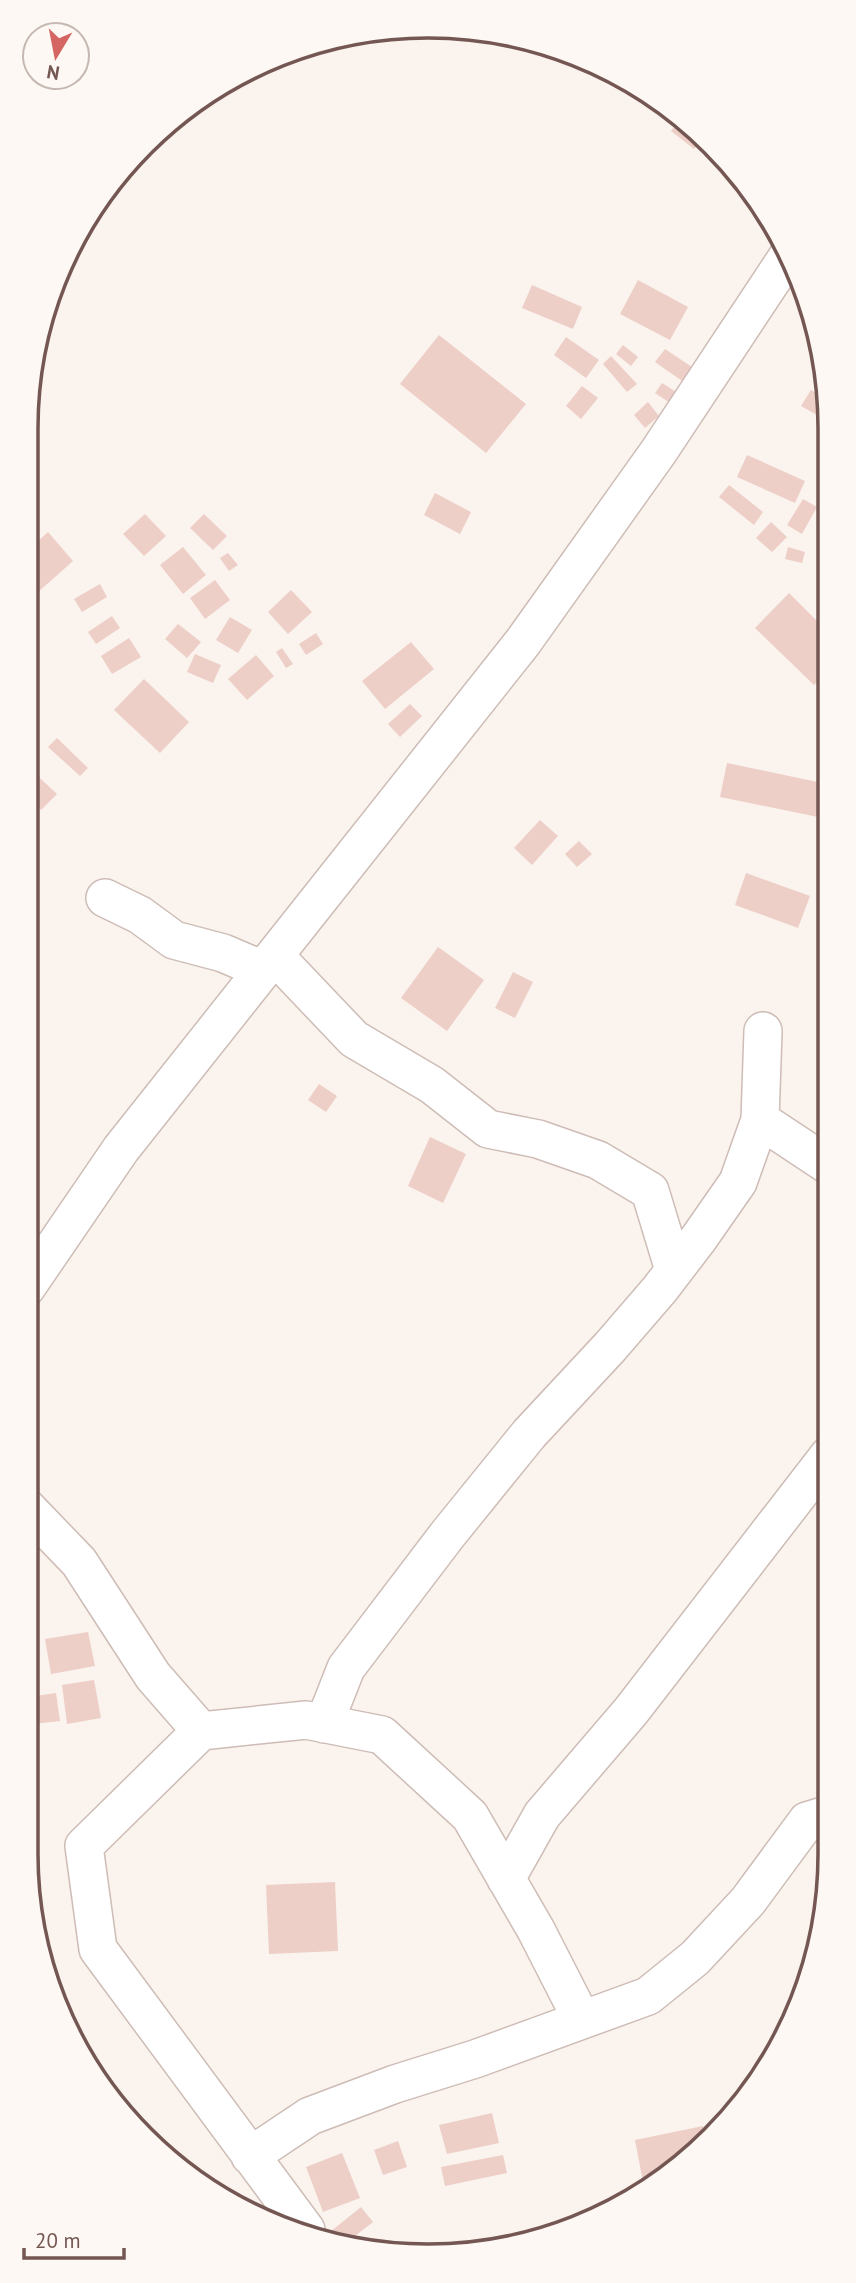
<svg xmlns="http://www.w3.org/2000/svg" width="856" height="2283" viewBox="0 0 856 2283" font-family="'PT Sans',sans-serif">
  <style>
    .building { fill: #edcfc8 }
    .lines { fill: none; stroke-linecap: round; stroke-linejoin: round }
    .minor-casing { stroke: #cebcb6; stroke-width: 40 }
    .minor { stroke: #fff; stroke-width: 37 }
    .rim { fill: none; stroke: #745752; stroke-width: 3.5 }
  </style>
  <rect width="100%" height="100%" fill="#fbf3ed"/>
  <!-- building -->
  <path class="building" d="M 680,119 L 703,139 L 694,149 L 671,131 Z
    M 638,280 L 688,307 L 670,340 L 620,314 Z
    M 532,285 L 582,307 L 573,329 L 522,308 Z
    M 439,335 L 526,404 L 486,453 L 400,384 Z
    M 566,337 L 599,360 L 586,378 L 554,355 Z
    M 623,345 L 638,357 L 631,366 L 616,354 Z
    M 665,349 L 695,369 L 685,383 L 655,362 Z
    M 611,356 L 637,384 L 627,392 L 603,364 Z
    M 662,383 L 681,395 L 673,405 L 655,393 Z
    M 582,386 L 598,398 L 581,419 L 566,406 Z
    M 811,390 L 826,398 L 826,420 L 801,406 Z
    M 648,402 L 659,416 L 645,428 L 634,415 Z
    M 747,455 L 805,481 L 795,503 L 737,477 Z
    M 729,485 L 763,512 L 754,525 L 719,497 Z
    M 435,493 L 471,512 L 460,534 L 424,515 Z
    M 803,499 L 817,507 L 802,534 L 787,525 Z
    M 145,514 L 166,536 L 144,556 L 123,534 Z
    M 204,514 L 227,536 L 213,550 L 190,528 Z
    M 771,522 L 787,537 L 772,552 L 756,538 Z
    M 48,532 L 73,561 L 37,593 L 26,581 L 26,552 Z
    M 183,547 L 206,575 L 183,594 L 160,565 Z
    M 788,547 L 805,552 L 802,563 L 785,559 Z
    M 228,553 L 238,565 L 229,571 L 220,558 Z
    M 215,580 L 230,600 L 205,619 L 190,598 Z
    M 100,584 L 107,597 L 82,612 L 74,599 Z
    M 291,590 L 312,612 L 288,634 L 268,612 Z
    M 789,593 L 827,631 L 827,673 L 814,685 L 755,628 Z
    M 112,616 L 120,628 L 96,644 L 88,632 Z
    M 230,617 L 252,630 L 238,653 L 216,640 Z
    M 178,624 L 201,642 L 187,658 L 165,639 Z
    M 316,633 L 323,644 L 306,655 L 299,644 Z
    M 129,638 L 141,657 L 112,674 L 101,656 Z
    M 411,642 L 434,669 L 385,709 L 362,681 Z
    M 282,648 L 293,664 L 286,668 L 276,652 Z
    M 195,654 L 221,665 L 213,683 L 187,672 Z
    M 256,655 L 274,676 L 247,700 L 228,679 Z
    M 144,679 L 189,722 L 160,753 L 114,710 Z
    M 410,704 L 422,716 L 400,737 L 388,724 Z
    M 57,738 L 88,768 L 80,776 L 48,747 Z
    M 727,763 L 827,784 L 827,797 L 823,818 L 720,797 Z
    M 26,765 L 57,794 L 41,810 L 26,796 Z
    M 540,820 L 558,836 L 532,865 L 514,848 Z
    M 579,841 L 592,854 L 577,867 L 565,854 Z
    M 746,873 L 810,896 L 798,928 L 735,905 Z
    M 438,947 L 484,980 L 447,1031 L 401,998 Z
    M 513,972 L 533,982 L 515,1018 L 495,1008 Z
    M 319,1084 L 337,1096 L 326,1112 L 308,1100 Z
    M 827,1087 L 828,1087 L 828,1124 L 817,1121 Z
    M 430,1137 L 466,1154 L 443,1203 L 408,1186 Z
    M 88,1632 L 95,1666 L 51,1674 L 45,1639 Z
    M 94,1680 L 101,1718 L 67,1724 L 62,1685 Z
    M 56,1693 L 60,1721 L 33,1724 L 29,1697 Z
    M 335,1882 L 338,1951 L 269,1954 L 266,1885 Z
    M 492,2113 L 499,2143 L 447,2154 L 439,2125 Z
    M 703,2126 L 706,2138 L 651,2189 L 645,2192 L 635,2140 Z
    M 398,2141 L 407,2167 L 383,2175 L 374,2150 Z
    M 342,2153 L 360,2198 L 323,2212 L 306,2167 Z
    M 503,2155 L 507,2173 L 445,2186 L 441,2167 Z
    M 361,2207 L 373,2222 L 346,2243 L 336,2240 L 330,2232 Z"/>
  <g class="lines">
    <defs>
      <path id="minor" d="M 105,898 L 140,915 L 174,940 L 223,953 L 263,970
        M 275,956 L 354,1039 L 432,1085 L 488,1129 L 538,1139 L 598,1160 L 650,1191 L 674,1270
        M 763,1031 L 760,1120 L 828,1165
        M 26,1288 L 121,1149 L 523,642 L 659,451 L 788,256
        M 26,1507 L 79,1562 L 153,1676 L 201,1731 L 84,1846 L 98,1949 L 306,2230
        M 324,1724 L 346,1668 L 448,1534 L 529,1434 L 610,1347 L 660,1289 L 699,1238 L 738,1182 L 760,1120
        M 201,1731 L 306,1720 L 382,1735 L 470,1816 L 536,1930 L 582,2020
        M 506,1879 L 542,1815 L 631,1711 L 829,1455
        M 250,2156 L 310,2116 L 395,2084 L 475,2059 L 648,1996 L 695,1958 L 748,1901 L 807,1821 L 830,1814"/>
    </defs>
    <!-- minor casing -->
    <use href="#minor" class="minor-casing"/>
    <!-- minor -->
    <use href="#minor" class="minor"/>
  </g>
  <!-- crop -->
  <path d="M0 0H856V2283H0ZM428 38H428A390 390 0 0 1 818 428V1854A390 390 0 0 1 428 2244H428A390 390 0 0 1 38 1854V428A390 390 0 0 1 428 38Z" fill="#fdf8f3" fill-rule="evenodd"/>
  <path class="rim" d="M428 38H428A390 390 0 0 1 818 428V1854A390 390 0 0 1 428 2244H428A390 390 0 0 1 38 1854V428A390 390 0 0 1 428 38Z"/>
  <!-- north arrow -->
  <g transform="translate(56 56) rotate(190)"><circle r="33" fill="#fdf8f3" stroke="#c6b8b3" stroke-width="2"/>
  <path d="M0-5L12 26L0 18L-12 26Z" fill="#d56562"/>
  <text y="-10" font-size="19" font-weight="bold" text-anchor="middle" fill="#745752">N</text>
  </g>
  <!-- scale -->
  <path d="M24 2248v10h100v-10" fill="none" stroke="#745752" stroke-width="3.5"/>
  <text x="35" y="2248" font-size="21" fill="#745752" stroke="#fdf8f3" stroke-width="5" paint-order="stroke">20 m</text>
</svg>
